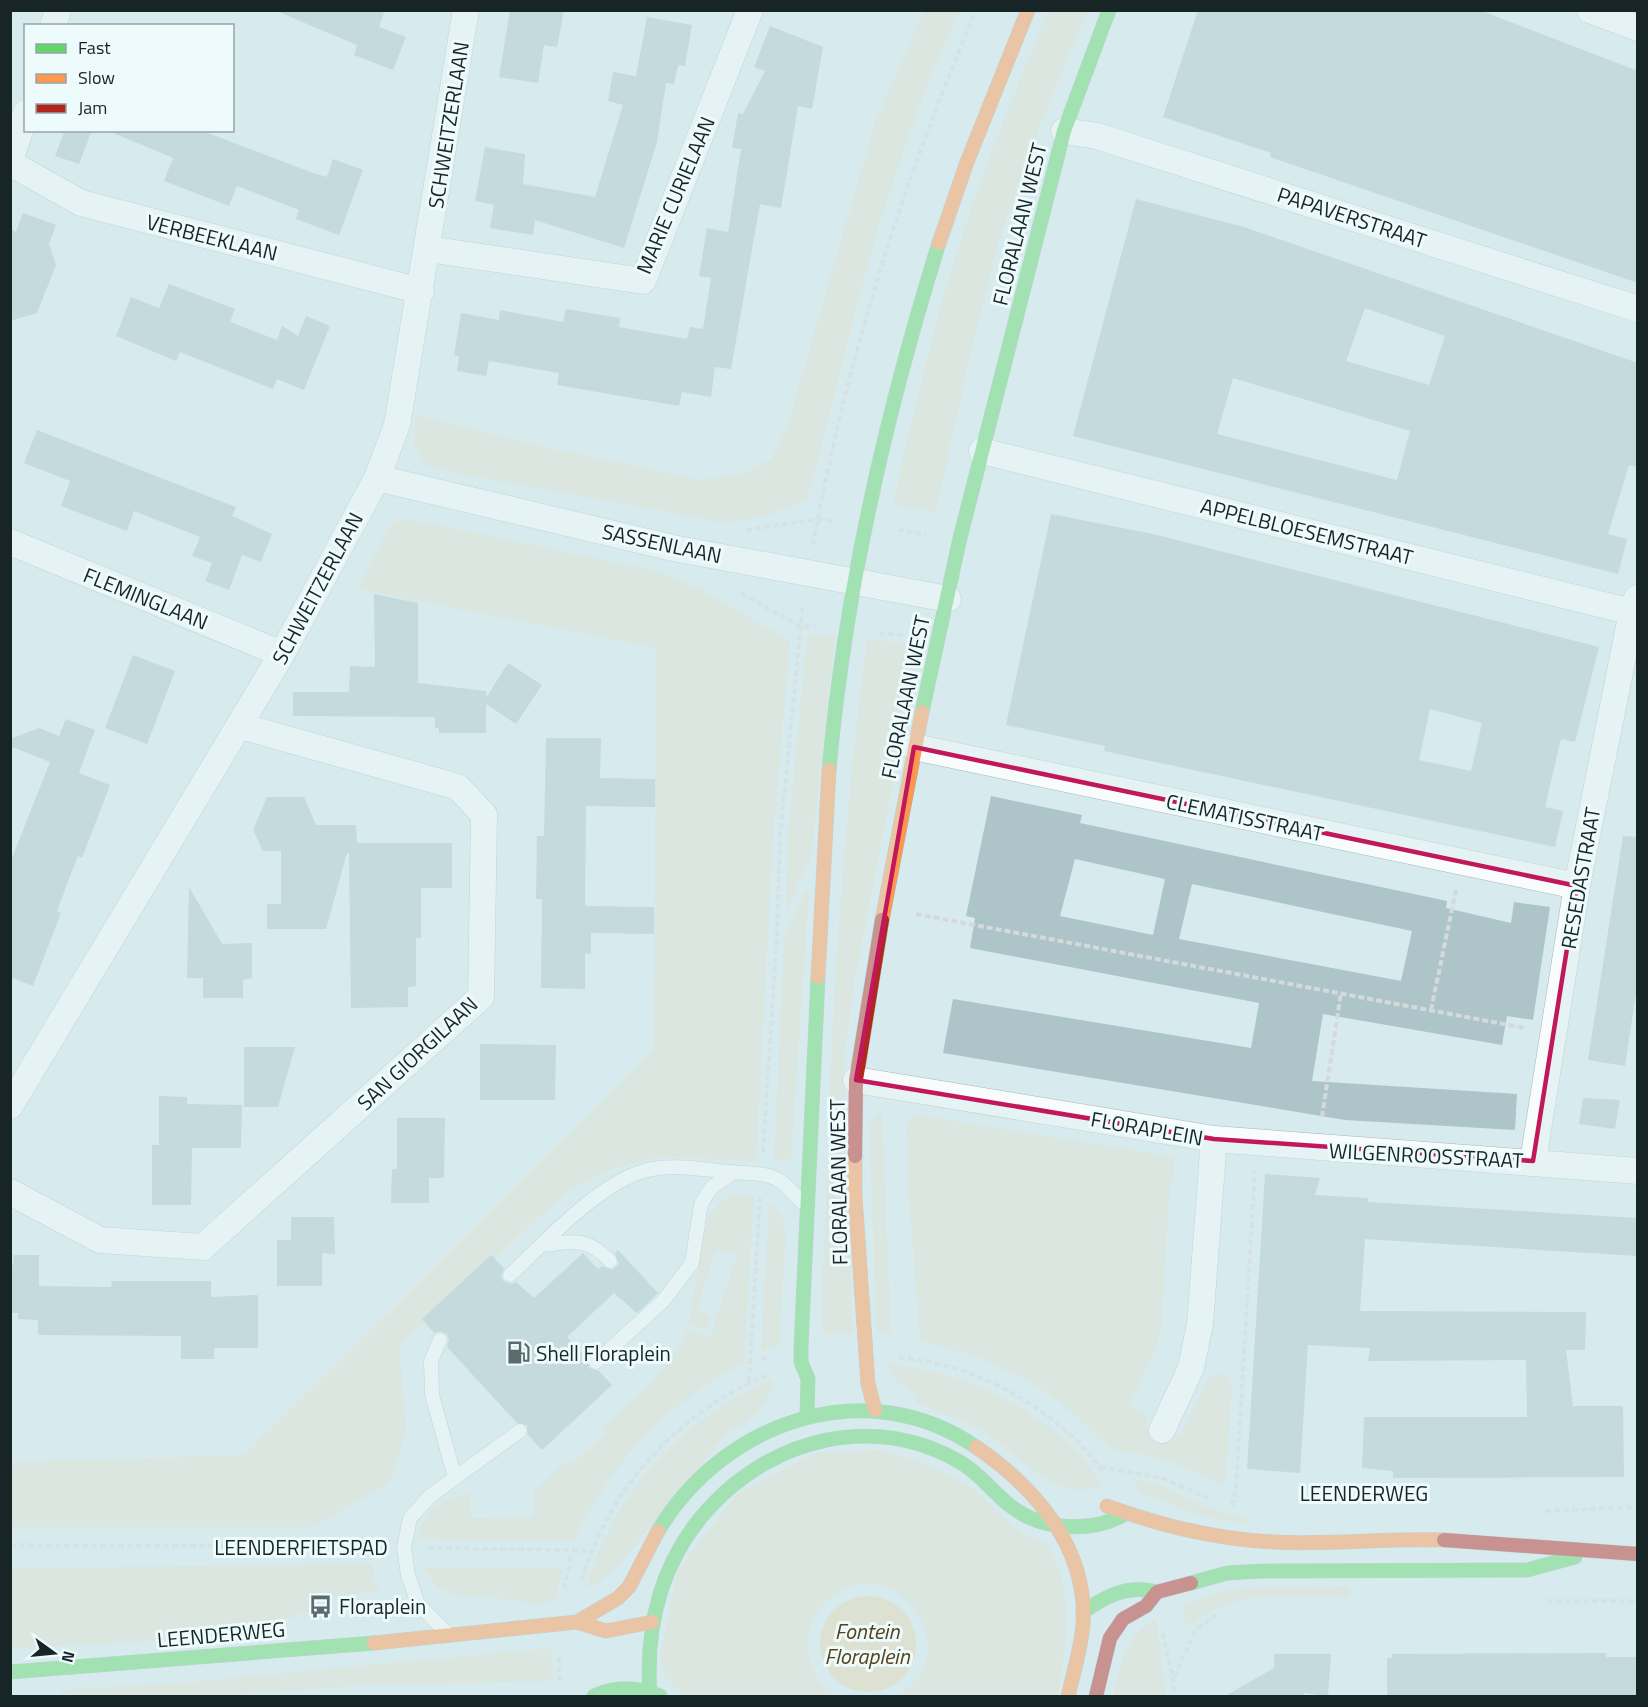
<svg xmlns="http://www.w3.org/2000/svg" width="1648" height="1707" viewBox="0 0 1648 1707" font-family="'Titillium Web',sans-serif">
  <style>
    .green { fill: #e1dfcf }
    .water { fill: #e5d4af }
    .building { fill: #adc5c8; fill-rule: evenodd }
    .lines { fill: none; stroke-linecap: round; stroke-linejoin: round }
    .lane-casing { stroke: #a6b6b8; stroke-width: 15 }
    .street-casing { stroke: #a6b6b8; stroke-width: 27 }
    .fast-casing { stroke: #a6b6b8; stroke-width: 15 }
    .slow-casing { stroke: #a6b6b8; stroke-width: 15 }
    .jam-casing { stroke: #a6b6b8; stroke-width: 15 }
    .path { stroke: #d4dadb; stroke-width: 4; stroke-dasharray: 6 3; stroke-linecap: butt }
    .lane { stroke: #f9fcfc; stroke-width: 14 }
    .street { stroke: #f9fcfc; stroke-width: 26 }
    .fast { stroke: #63d668; stroke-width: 14 }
    .slow { stroke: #ff974d; stroke-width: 14 }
    .jam { stroke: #b3261e; stroke-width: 14 }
    .marked { fill: none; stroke: #c2185b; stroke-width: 4.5; stroke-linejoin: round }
    .labels { text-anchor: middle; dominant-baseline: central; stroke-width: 6; stroke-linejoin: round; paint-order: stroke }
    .street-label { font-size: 21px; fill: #172527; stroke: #edfbfd }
    .poi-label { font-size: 21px; fill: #172527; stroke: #edfbfd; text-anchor: start }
    .water-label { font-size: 22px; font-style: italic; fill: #5a4319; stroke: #edfbfd }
  </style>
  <rect width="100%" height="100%" fill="#d7ebee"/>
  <!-- green -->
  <path class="green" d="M 924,11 L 959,11 L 925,90 L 877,230 L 807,500 L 767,516 L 726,523 L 444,471 L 424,464 L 414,445 L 415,415 L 546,447 L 701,480 L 747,472 L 771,459 L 789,421 L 875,122 Z
    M 1048,11 L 1088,11 C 1056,85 1025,159 1001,236 C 974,326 957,420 936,512 L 893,505 C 910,424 929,342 954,262 C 980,176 1014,93 1048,11 Z
    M 409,519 L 657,571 L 699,588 L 790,641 L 773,838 L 756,1161 L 660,1157 L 612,1169 L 569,1190 L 399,1346 L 406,1430 L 391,1481 L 314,1527 L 11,1527 L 10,1462 L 244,1455 L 654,1050 L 656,648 L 357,589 L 388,528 L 396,521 Z
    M 807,634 L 835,636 L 811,858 L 786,912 L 788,835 Z
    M 867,639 L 920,645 L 854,983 L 844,1059 L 853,1333 L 824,1335 C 818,1323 824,1251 825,1232 C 830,1034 841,835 867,639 Z
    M 806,890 L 809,892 L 791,1159 L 774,1160 L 784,938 Z
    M 879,1112 L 882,1113 L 891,1335 L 877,1333 L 869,1125 Z
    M 919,1115 L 1175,1157 L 1173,1181 L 1170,1182 L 1161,1331 L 1156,1349 L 1129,1405 L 1147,1415 L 1147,1431 L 1172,1442 L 1177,1433 L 1180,1435 L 1208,1378 L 1215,1373 L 1226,1375 L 1232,1387 L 1225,1483 L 1219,1484 L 1173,1462 L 1109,1448 L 1065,1406 L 1028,1380 L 975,1356 L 926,1343 L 920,1339 L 908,1190 L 907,1125 L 911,1118 Z
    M 739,1194 L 754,1197 L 744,1362 C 660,1410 617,1456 573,1541 L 418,1539 C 420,1511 446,1496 470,1493 L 471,1518 L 534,1517 L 534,1491 L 566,1461 L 570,1465 L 605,1434 L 601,1429 C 634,1399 670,1372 686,1329 L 710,1336 L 737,1255 L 716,1249 L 697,1310 L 712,1315 L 707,1330 L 688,1324 L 708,1217 L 723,1199 Z
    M 772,1205 L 783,1219 L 786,1233 L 779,1344 L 764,1352 L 761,1349 L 769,1206 Z
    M 887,1364 C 955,1371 1014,1394 1065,1440 C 1078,1453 1095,1469 1102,1486 C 1050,1503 1019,1452 980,1430 C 960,1419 936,1411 915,1403 L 918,1396 L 896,1381 Z
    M 769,1380 L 774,1382 L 769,1396 L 757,1413 L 725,1436 L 618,1566 L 599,1583 L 587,1588 C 590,1568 599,1550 608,1532 C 642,1462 699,1413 769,1380 Z
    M 881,1450 C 911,1459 940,1466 966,1484 C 999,1506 1004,1531 1047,1543 C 1076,1598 1066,1638 1058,1696 L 897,1696 C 972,1653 894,1543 828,1600 C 816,1610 808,1627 808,1644 C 808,1666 819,1686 838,1696 L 683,1696 L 665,1677 L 660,1657 L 678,1569 L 738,1493 L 818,1452 Z
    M 1135,1479 C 1176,1485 1208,1514 1248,1519 L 1248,1523 L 1217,1520 L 1193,1513 L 1140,1493 L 1134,1481 Z
    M 373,1564 L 373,1576 L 380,1591 L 309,1599 L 309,1612 L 231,1636 L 11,1649 L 11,1568 Z
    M 425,1567 L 560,1568 L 562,1570 L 557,1599 L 538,1604 L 477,1596 L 457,1596 L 438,1588 L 423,1569 Z
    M 1349,1586 L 1349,1597 C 1295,1597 1232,1588 1189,1627 L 1185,1623 L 1184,1605 L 1219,1592 L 1245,1588 Z
    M 1156,1619 L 1166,1696 L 1113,1696 C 1120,1664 1124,1636 1156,1619 Z
    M 551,1648 L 553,1681 L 368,1685 L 214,1696 L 62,1696 L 62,1690 L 177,1683 Z"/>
  <!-- water -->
  <path class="water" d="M820 1644a48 48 0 1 1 96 0a48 48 0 1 1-96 0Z"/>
  <!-- building -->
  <path class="building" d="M 274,10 L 385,10 L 379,27 L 406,37 L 393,70 L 354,55 L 357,45 Z
    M 510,10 L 564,10 L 557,47 L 544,45 L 538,83 L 499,77 Z
    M 1198,10 L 1479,10 L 1638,71 L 1638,283 L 1270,157 L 1271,153 L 1163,117 Z
    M 647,17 L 692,25 L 685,66 L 678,65 L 674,84 L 666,83 L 657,142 L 624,248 L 535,220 L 533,235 L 490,228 L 494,205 L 475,201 L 485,147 L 525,154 L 523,184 L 595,197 L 623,105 L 608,101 L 613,72 L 636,76 Z
    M 770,26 L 823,47 L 812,109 L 798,106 L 781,208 L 760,204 L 731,369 L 715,367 L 711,397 L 682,392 L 679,406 L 557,385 L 559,373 L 489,361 L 486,376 L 457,371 L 459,356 L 454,355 L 461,313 L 499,320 L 500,310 L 563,322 L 566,309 L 620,318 L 619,327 L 687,339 L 690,327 L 703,329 L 711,278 L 699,276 L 707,228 L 728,232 L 741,149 L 732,148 L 738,113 L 743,114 L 765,71 L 754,67 Z
    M 65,130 L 92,130 L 79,164 L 55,156 Z
    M 106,130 L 200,130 L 313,173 L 327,177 L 333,159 L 363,170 L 339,235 L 296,219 L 299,210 L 237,186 L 229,206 L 164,181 L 173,158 Z
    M 1136,199 L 1244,227 L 1638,363 L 1638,467 L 1629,465 L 1608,534 L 1627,539 L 1618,574 L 1073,436 ZM 1365,308 L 1445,336 L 1429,385 L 1346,361 ZM 1233,378 L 1410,431 L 1397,480 L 1217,434 Z
    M 23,213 L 56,225 L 49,244 L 56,265 L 37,313 L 10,321 L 10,229 L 16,232 Z
    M 169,284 L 235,309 L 230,322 L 277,340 L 282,326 L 298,336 L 306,316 L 330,326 L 304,390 L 277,379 L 273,389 L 180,352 L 176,361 L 116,336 L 131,297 L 159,308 Z
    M 37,430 L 236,507 L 232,516 L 272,534 L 261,562 L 242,555 L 229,590 L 205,581 L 212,563 L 192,556 L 200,537 L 134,511 L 127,531 L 61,506 L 70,481 L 24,463 Z
    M 1051,514 L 1153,534 L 1599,647 L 1575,742 L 1561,739 L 1545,807 L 1563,811 L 1555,847 L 1104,751 L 1105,746 L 1006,725 ZM 1430,709 L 1482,723 L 1471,771 L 1419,760 Z
    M 374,594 L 418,603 L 418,683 L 486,691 L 486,698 L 508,663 L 542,685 L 516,724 L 486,704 L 486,733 L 439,733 L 439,728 L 435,728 L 435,717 L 293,716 L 293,692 L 349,692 L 350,666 L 375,667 Z
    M 133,655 L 175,671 L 147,744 L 105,728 Z
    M 66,719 L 95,730 L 79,773 L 110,785 L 82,858 L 78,856 L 69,879 L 57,911 L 61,913 L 33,986 L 10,977 L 10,863 L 50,762 L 10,746 L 10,739 L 39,728 L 59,736 Z
    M 546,738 L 601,738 L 600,778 L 655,779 L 655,807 L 586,806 L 585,906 L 654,907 L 654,934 L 591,933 L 591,954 L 585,953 L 585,989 L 541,988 L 542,899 L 536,899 L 537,836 L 544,836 Z
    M 991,796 L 1082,815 L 1080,823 L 1447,901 L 1446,908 L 1511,923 L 1514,902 L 1550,907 L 1533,1020 L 1507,1016 L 1502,1045 L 1323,1014 L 1312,1081 L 1517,1094 L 1515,1130 L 1345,1120 L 943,1053 L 953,999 L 1251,1048 L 1259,1003 L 970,948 L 975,918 L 966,916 ZM 1075,859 L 1165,879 L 1153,935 L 1060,916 ZM 1192,884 L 1412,931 L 1401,981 L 1179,939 Z
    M 267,797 L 304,797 L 316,825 L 356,825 L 357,843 L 452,843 L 452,888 L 421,888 L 421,938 L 416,938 L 416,986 L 408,987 L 408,1007 L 351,1008 L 349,853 L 347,853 L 326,929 L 267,929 L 267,904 L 281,904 L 281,851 L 263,851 L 253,830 Z
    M 1623,836 L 1638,837 L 1638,980 L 1625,1066 L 1588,1060 Z
    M 189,887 L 222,944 L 252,943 L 252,978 L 243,980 L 243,998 L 203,998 L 203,978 L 187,978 Z
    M 480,1044 L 556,1045 L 555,1100 L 480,1100 Z
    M 244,1047 L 295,1047 L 278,1107 L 244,1107 Z
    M 159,1096 L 187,1097 L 187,1104 L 242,1105 L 241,1148 L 192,1148 L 191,1205 L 152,1205 L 152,1145 L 159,1145 Z
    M 1583,1098 L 1620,1100 L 1615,1129 L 1579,1124 Z
    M 397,1118 L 445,1118 L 444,1178 L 429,1178 L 429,1203 L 391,1203 L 392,1169 L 397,1169 Z
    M 1265,1174 L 1320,1178 L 1315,1195 L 1368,1198 L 1368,1202 L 1638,1218 L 1638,1256 L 1365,1239 L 1360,1311 L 1586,1312 L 1585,1350 L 1566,1350 L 1573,1406 L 1623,1406 L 1624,1477 L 1393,1478 L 1393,1471 L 1362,1468 L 1364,1417 L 1527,1417 L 1526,1360 L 1368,1361 L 1370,1348 L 1308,1345 L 1300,1473 L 1247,1469 Z
    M 291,1217 L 334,1217 L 335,1254 L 322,1253 L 322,1286 L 277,1286 L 277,1240 L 291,1240 Z
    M 618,1250 L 658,1293 L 637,1313 L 614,1293 L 567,1337 L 588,1359 L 589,1368 L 599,1371 L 612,1385 L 542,1450 L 528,1435 L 527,1425 L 517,1423 L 447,1347 L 449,1340 L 447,1334 L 440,1331 L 434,1333 L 422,1319 L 491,1255 L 504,1268 L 501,1277 L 504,1282 L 512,1284 L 516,1282 L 534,1298 L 583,1253 L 598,1269 L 602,1266 L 612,1270 L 619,1264 L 615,1253 Z
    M 14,1255 L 39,1255 L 39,1286 L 111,1287 L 112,1281 L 211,1281 L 211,1297 L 258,1295 L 258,1348 L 214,1348 L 214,1359 L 181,1359 L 181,1336 L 38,1335 L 38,1320 L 18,1319 L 18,1313 L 10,1313 L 10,1265 L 13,1265 Z
    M 1606,1653 L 1606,1657 L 1638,1657 L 1638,1696 L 1387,1696 L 1387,1658 L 1392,1658 L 1392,1654 Z
    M 1274,1654 L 1331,1654 L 1328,1696 L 1304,1693 L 1304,1696 L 1225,1696 L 1274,1668 Z"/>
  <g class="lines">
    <defs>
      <path id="lane" d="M 542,1245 C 573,1242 587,1236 610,1261
        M 510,1275 C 545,1242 598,1184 644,1171 C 670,1163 705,1170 731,1172 C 771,1175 775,1171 803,1203
        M 440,1340 L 431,1361 L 432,1395 L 455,1478
        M 596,1362 L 663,1301 L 692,1263 L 701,1204 L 711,1188 L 733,1172
        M 447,1633 L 418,1604 L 408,1575 L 404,1548 L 410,1518 L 430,1496 L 520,1431"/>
      <path id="street" d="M 1590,10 L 1638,28
        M 53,26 L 58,10
        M 1064,131 L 1097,136 L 1638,309
        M 10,161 L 26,113
        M 10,163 L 81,203 L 421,291
        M 428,249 L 643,281 L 750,10
        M 982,451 L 1632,612
        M 377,478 L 673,548 L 948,599
        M 10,542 L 282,654
        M 914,747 L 1577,886
        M 856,1080 L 1214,1139 L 1200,1324 L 1191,1368 L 1162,1430
        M 10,1106 L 282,654 L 377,478 L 397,425 L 466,10
        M 1214,1139 L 1638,1171
        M 1533,1161 L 1577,886 L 1632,612 L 1637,598
        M 10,1192 L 100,1240 L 203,1247 L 481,997 L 484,815 L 458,787 L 241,726"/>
      <path id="fast" d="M 922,712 L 960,538 L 1064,131 L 1109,10
        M 829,770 C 845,591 886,413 939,243
        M 807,1416 L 808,1379 L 801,1362 L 801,1347 L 818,977
        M 658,1531 C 723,1422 865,1371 976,1447
        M 1191,1583 L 1227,1573 L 1264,1571 L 1527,1570 L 1575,1557
        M 1083,1612 C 1106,1596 1128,1584 1157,1592
        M 10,1672 L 374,1643
        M 594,1696 C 615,1686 638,1687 660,1696
        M 650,1696 C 645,1626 661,1560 710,1507 C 775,1437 875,1413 960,1462 C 979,1473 992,1491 1008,1504 C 1040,1531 1092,1534 1127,1513"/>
      <path id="slow" d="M 939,243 L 967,162 L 1028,10
        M 882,920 L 922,712
        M 818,977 L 829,770
        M 855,1156 L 855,1196 L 868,1384 L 875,1410
        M 976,1447 C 1035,1487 1088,1548 1083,1624 C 1081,1648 1074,1672 1068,1696
        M 1107,1506 C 1161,1526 1216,1539 1273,1542 C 1330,1545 1387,1538 1444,1540
        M 577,1622 L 606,1631 L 652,1622
        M 374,1643 L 577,1622 L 618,1598 L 629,1587 L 658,1531"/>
      <path id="jam" d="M 855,1156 L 856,1080 L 882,920
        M 1444,1540 L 1638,1554
        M 1096,1696 L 1110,1638 L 1123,1619 L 1146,1606 L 1157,1592 L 1191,1583"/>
    </defs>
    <!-- lane casing -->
    <use href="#lane" class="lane-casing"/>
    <!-- street casing -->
    <use href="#street" class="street-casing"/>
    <!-- fast casing -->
    <use href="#fast" class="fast-casing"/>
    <!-- slow casing -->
    <use href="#slow" class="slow-casing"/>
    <!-- jam casing -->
    <use href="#jam" class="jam-casing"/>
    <!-- path -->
    <path class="path" d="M 746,530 L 817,519 L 834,521
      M 898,530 L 926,534
      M 813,545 C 846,361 903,182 976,10
      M 741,593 L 799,626 L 815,627
      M 879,633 L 904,635
      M 916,914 L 1525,1028
      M 1431,1010 L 1456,890
      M 1322,1117 L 1341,993
      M 763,1152 L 777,936 L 780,837 L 803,603
      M 899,1358 C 970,1360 1065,1413 1103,1473
      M 761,1360 L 769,1356
      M 749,1382 L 760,1198
      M 1100,1467 L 1162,1478 L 1208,1498
      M 1232,1506 L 1236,1487 L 1255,1170
      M 1545,1511 L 1638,1507
      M 10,1545 L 382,1547
      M 428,1548 L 572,1550 L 591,1553
      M 582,1580 C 607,1488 683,1408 771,1374
      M 564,1589 L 571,1557
      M 1547,1601 L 1638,1601
      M 1163,1633 C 1166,1655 1174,1674 1174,1696
      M 559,1657 L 560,1681
      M 1174,1677 L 1196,1630 L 1220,1612"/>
    <!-- lane -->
    <use href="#lane" class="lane"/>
    <!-- street -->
    <use href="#street" class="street"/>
    <!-- fast -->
    <use href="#fast" class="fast"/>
    <!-- slow -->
    <use href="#slow" class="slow"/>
    <!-- jam -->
    <use href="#jam" class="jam"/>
  </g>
  <!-- marked area -->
  <path d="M0 0H1648V1707H0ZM 914,747 L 1577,886 L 1533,1161 L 1214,1139 L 856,1080 Z" fill="#d7ebee" fill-opacity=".55" fill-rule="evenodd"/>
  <path class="marked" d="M 914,747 L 1577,886 L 1533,1161 L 1214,1139 L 856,1080 Z"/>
  <!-- icons -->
  <defs>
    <symbol id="fuel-bare" viewBox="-9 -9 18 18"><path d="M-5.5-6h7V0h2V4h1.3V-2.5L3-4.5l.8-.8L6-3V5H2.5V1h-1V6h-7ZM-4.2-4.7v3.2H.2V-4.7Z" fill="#5a6a6d" stroke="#edfbfd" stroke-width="2.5" paint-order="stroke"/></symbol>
    <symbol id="bus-bare" viewBox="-9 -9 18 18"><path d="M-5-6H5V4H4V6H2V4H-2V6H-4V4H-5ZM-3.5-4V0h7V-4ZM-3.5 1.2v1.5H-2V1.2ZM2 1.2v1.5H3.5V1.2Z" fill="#5a6a6d" stroke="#edfbfd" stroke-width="2.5" paint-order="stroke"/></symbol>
  </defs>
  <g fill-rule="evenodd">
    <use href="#fuel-bare" x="502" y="1336" width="33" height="33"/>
    <use href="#bus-bare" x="304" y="1590" width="33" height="33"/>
  </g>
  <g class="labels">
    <!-- street labels -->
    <g class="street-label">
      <text transform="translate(448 125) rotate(-81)">SCHWEITZERLAAN</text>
      <text transform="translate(675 195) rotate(-67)">MARIE CURIELAAN</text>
      <text transform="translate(1352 217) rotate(18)">PAPAVERSTRAAT</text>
      <text transform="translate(1019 224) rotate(-76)">FLORALAAN WEST</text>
      <text transform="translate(212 237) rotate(14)">VERBEEKLAAN</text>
      <text transform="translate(1307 531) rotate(14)">APPELBLOESEMSTRAAT</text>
      <text transform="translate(662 543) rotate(12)">SASSENLAAN</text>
      <text transform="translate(317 588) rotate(-62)">SCHWEITZERLAAN</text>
      <text transform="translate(146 598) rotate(22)">FLEMINGLAAN</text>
      <text transform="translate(905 697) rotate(-78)">FLORALAAN WEST</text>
      <text transform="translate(1245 817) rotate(12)">CLEMATISSTRAAT</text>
      <text transform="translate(1580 878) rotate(-80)">RESEDASTRAAT</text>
      <text transform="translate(417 1053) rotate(-43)">SAN GIORGILAAN</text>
      <text transform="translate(1147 1128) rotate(10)">FLORAPLEIN</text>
      <text transform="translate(1426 1155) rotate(3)">WILGENROOSSTRAAT</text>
      <text transform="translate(838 1182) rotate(-91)">FLORALAAN WEST</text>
      <text x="1364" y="1493">LEENDERWEG</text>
      <text x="301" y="1547">LEENDERFIETSPAD</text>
      <text transform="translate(221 1634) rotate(-5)">LEENDERWEG</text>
    </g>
    <!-- poi labels -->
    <g class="poi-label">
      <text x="536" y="1353">Shell Floraplein</text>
      <text x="339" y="1606">Floraplein</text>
    </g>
    <!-- water labels -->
    <g class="water-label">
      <text x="867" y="1631">Fontein<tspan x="867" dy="25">Floraplein</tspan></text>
    </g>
  </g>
  <!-- border -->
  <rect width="1648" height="1707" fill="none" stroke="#172527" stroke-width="24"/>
  <!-- legend -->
  <rect x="24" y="24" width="210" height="108" fill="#edfbfd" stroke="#97a5a7" stroke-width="1.5"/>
  <rect x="36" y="44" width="30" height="9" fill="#63d668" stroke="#97a5a7" stroke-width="1.5"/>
  <text x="78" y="54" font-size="18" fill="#172527">Fast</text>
  <rect x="36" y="74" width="30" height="9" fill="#ff974d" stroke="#97a5a7" stroke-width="1.5"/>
  <text x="78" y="84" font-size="18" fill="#172527">Slow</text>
  <rect x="36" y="104" width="30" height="9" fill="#b3261e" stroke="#97a5a7" stroke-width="1.5"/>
  <text x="78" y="114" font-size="18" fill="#172527">Jam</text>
  <!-- north arrow -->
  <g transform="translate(54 1653) rotate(105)" stroke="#edfbfd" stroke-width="4.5" paint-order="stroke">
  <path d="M0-4.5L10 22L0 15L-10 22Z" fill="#172527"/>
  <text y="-9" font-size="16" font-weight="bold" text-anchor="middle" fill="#172527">N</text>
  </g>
</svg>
